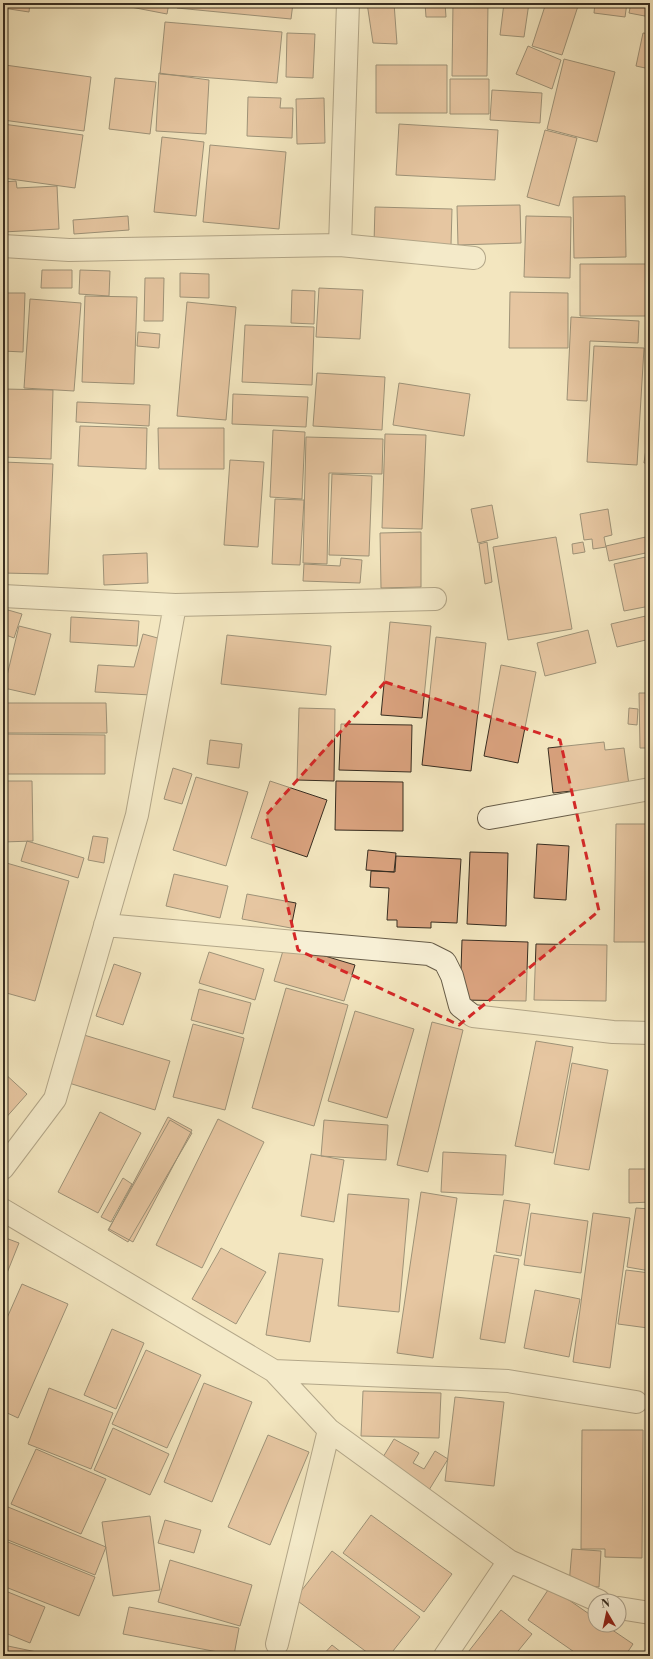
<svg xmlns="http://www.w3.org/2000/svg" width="653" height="1659" viewBox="0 0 653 1659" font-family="'Libre Bodoni',serif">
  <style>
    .building { fill: #d8a17d; stroke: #382e21 }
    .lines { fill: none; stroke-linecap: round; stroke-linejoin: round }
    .street-casing { stroke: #675c48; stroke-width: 24 }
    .street { stroke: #f7efd5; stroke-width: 22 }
    .marked { fill: none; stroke: #d62828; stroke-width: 3; stroke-dasharray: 8 5; stroke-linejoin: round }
  </style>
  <rect width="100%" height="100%" fill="#f3e6bf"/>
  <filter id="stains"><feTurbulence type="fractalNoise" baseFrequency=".005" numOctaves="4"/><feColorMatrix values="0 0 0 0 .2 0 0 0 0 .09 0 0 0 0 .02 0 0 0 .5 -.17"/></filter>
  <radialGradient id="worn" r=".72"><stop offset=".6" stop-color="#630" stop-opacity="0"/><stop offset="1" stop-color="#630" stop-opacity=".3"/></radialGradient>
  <!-- building -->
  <path class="building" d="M 3,3 L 30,3 L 29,12 L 3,8 Z
    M 110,3 L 169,3 L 167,14 Z
    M 177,3 L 293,3 L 291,19 L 177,8 Z
    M 367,3 L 394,3 L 397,44 L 373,43 Z
    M 425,3 L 445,3 L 446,17 L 426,17 Z
    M 453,3 L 488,3 L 487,76 L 452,76 Z
    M 504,3 L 529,3 L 524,37 L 500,35 Z
    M 546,3 L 579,3 L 562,55 L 532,46 Z
    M 595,3 L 627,3 L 625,17 L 594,13 Z
    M 631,3 L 650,3 L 650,17 L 629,13 Z
    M 3,14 L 7,15 L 3,41 Z
    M 165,22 L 282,32 L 277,83 L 160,74 Z
    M 287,33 L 315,34 L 313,78 L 286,77 Z
    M 643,33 L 650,34 L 650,69 L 636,66 Z
    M 528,46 L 561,60 L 552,89 L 516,74 Z
    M 564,59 L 615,72 L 597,142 L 547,129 Z
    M 5,65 L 91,77 L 84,131 L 3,120 L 3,77 Z
    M 376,65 L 447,65 L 447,113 L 376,113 Z
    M 159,73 L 209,80 L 206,134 L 156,131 Z
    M 115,78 L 156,82 L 150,134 L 109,129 Z
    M 450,79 L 489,79 L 489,114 L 450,114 Z
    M 492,90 L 542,93 L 540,123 L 490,120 Z
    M 248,97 L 281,98 L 280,108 L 293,108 L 292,138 L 247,136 Z
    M 324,98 L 325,143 L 297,144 L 296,99 Z
    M 3,124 L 83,135 L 75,188 L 3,178 Z
    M 399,124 L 498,130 L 495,180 L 396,175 Z
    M 545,130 L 577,138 L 559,206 L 527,197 Z
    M 162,137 L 204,142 L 196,216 L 154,212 Z
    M 210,145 L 286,152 L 279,229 L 203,222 Z
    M 16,181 L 17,188 L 57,186 L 59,229 L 3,232 L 3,182 Z
    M 625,196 L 626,257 L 574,258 L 573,197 Z
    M 520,205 L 521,243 L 458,245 L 457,206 Z
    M 375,207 L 452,209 L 451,245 L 374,243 Z
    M 128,216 L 129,230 L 74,234 L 73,220 Z
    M 526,216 L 571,217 L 570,278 L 524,277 Z
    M 580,264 L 650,264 L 650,316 L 580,316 Z
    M 42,270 L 72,270 L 72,288 L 41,288 Z
    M 80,270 L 110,271 L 109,296 L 79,294 Z
    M 180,273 L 209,274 L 209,298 L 180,297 Z
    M 145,278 L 164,278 L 163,321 L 144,321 Z
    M 319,288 L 363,290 L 360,339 L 316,337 Z
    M 292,290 L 315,291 L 314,324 L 291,323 Z
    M 510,292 L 568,293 L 568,348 L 509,348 Z
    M 4,293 L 25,293 L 23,352 L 3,351 Z
    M 85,296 L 137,297 L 134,384 L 82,382 Z
    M 30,299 L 81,303 L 74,391 L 24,388 Z
    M 187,302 L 236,307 L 226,420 L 177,416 Z
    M 571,317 L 639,321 L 638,343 L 590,341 L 587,401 L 567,400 Z
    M 245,325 L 314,327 L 312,385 L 242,382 Z
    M 138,332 L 160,334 L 159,348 L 137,346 Z
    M 594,346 L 644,348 L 637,465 L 587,462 Z
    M 317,373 L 385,377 L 382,430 L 313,426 Z
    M 399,383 L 470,394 L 464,436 L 393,425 Z
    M 3,389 L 53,390 L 51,459 L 3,457 Z
    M 233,394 L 308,397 L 306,427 L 232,424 Z
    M 77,402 L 150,405 L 149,426 L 76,422 Z
    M 650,420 L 650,463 L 644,463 Z
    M 80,426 L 147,428 L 146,469 L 78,466 Z
    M 158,428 L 224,428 L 224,469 L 159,469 Z
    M 273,430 L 305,432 L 302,499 L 270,497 Z
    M 385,434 L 426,435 L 422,529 L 382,528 Z
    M 306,437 L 383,439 L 382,474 L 329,473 L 327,564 L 303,563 Z
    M 230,460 L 264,462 L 258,547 L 224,545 Z
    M 3,462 L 53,464 L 48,574 L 3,573 Z
    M 332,474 L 372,476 L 369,556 L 329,555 Z
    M 275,499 L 304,500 L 300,565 L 272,564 Z
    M 492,505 L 498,538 L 478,543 L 471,509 Z
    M 608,509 L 612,535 L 604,537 L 606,547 L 593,549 L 592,539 L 584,540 L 580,514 Z
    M 421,532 L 421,587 L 381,588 L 380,533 Z
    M 650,536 L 650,552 L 609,561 L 606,546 Z
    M 556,537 L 572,629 L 508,640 L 493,547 Z
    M 487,542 L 492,582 L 485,584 L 479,544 Z
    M 583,542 L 585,552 L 573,554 L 572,544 Z
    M 147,553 L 148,583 L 104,585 L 103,555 Z
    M 650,556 L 650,606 L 624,611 L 614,564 Z
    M 341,558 L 362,560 L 360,583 L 303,581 L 304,564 L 340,566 Z
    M 8,610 L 22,614 L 14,638 L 3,634 L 3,626 Z
    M 650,615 L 650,639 L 617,647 L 611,624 Z
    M 71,617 L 139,621 L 137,646 L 70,642 Z
    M 390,622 L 431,626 L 422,718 L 381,715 Z
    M 19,626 L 51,634 L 35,695 L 4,688 Z
    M 588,630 L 596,663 L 545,676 L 537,643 Z
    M 143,634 L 165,640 L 151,695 L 95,692 L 98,665 L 134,667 Z
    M 227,635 L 331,646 L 326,695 L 221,684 Z
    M 436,637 L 486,643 L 471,771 L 422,765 Z
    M 501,665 L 536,672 L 518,763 L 484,756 Z
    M 639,693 L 650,693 L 650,748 L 640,748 Z
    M 3,703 L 106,703 L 107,733 L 3,733 Z
    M 299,708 L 335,709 L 334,781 L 297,780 Z
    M 629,708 L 638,709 L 637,725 L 628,724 Z
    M 341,724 L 412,725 L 411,772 L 339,770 Z
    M 3,734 L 105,735 L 105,774 L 3,774 Z
    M 210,740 L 242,744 L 239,768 L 207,764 Z
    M 604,742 L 605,750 L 624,748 L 629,785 L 553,793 L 548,748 Z
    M 173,768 L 192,774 L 182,804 L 164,799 Z
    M 196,777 L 248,792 L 226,866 L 173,850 Z
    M 3,781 L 32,781 L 33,841 L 3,842 Z
    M 270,781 L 327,800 L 307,857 L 251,838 Z
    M 336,781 L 403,782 L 403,831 L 335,830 Z
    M 616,824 L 650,824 L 649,942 L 614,942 Z
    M 93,836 L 108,838 L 104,863 L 88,860 Z
    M 27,841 L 84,858 L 78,878 L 21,861 Z
    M 537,844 L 569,846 L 566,900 L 534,898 Z
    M 368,850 L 396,853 L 394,872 L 366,870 Z
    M 470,852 L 508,853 L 506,926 L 467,924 Z
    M 396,856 L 461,859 L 457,923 L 431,922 L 431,928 L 397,927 L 397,920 L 387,920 L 389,888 L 370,887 L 371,871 L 395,872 Z
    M 3,862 L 69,881 L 35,1001 L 3,992 Z
    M 174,874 L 228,886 L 220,918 L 166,906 Z
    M 247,894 L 296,903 L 291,928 L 242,919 Z
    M 462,940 L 528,942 L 526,1001 L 460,1000 Z
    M 285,944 L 355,965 L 344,1001 L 274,981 Z
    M 536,944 L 607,945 L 606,1001 L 534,1000 Z
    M 209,952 L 264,969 L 255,1000 L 199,983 Z
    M 650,955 L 650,1003 L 647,1003 Z
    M 114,964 L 141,973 L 123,1025 L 96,1016 Z
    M 286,988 L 348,1005 L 314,1126 L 252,1108 Z
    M 199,989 L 251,1003 L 243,1034 L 191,1020 Z
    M 355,1011 L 414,1029 L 387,1118 L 328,1101 Z
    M 432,1022 L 463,1030 L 428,1172 L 397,1165 Z
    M 193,1024 L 244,1038 L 225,1110 L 173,1097 Z
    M 84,1035 L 170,1061 L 155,1110 L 69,1083 Z
    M 536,1041 L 573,1047 L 553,1153 L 515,1146 Z
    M 572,1063 L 608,1070 L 589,1170 L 554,1164 Z
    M 3,1072 L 27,1094 L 3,1121 Z
    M 100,1112 L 141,1133 L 98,1213 L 58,1192 Z
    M 168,1117 L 192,1130 L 133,1242 L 109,1229 Z
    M 218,1119 L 264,1142 L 202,1268 L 156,1245 Z
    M 170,1120 L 192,1133 L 128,1242 L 108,1230 Z
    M 324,1120 L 388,1125 L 386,1160 L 321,1156 Z
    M 443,1152 L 506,1155 L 503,1195 L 441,1192 Z
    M 311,1154 L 344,1160 L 334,1222 L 301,1216 Z
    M 629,1169 L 650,1169 L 650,1202 L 629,1203 Z
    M 123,1178 L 132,1184 L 111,1222 L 101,1217 Z
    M 421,1192 L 457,1198 L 433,1358 L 397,1353 Z
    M 348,1194 L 409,1199 L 399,1312 L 338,1306 Z
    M 504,1200 L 530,1204 L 521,1256 L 496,1252 Z
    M 636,1208 L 650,1209 L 650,1271 L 627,1267 Z
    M 531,1213 L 588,1221 L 581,1273 L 524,1265 Z
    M 593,1213 L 630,1218 L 610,1368 L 573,1362 Z
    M 3,1237 L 19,1243 L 3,1283 Z
    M 221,1248 L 266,1272 L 236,1324 L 192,1299 Z
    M 279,1253 L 323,1259 L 310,1342 L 266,1335 Z
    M 494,1255 L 519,1259 L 505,1343 L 480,1339 Z
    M 626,1270 L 650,1273 L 650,1314 L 648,1328 L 618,1324 Z
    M 22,1284 L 68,1304 L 18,1418 L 3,1411 L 3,1327 Z
    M 535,1290 L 580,1299 L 569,1357 L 524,1348 Z
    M 112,1329 L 144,1343 L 116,1409 L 84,1395 Z
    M 146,1350 L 201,1375 L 167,1448 L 112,1424 Z
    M 204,1383 L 252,1402 L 212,1502 L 164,1482 Z
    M 49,1388 L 113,1413 L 91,1469 L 28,1444 Z
    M 363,1391 L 441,1393 L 439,1438 L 361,1436 Z
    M 455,1397 L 504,1402 L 494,1486 L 445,1481 Z
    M 113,1428 L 169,1454 L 150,1495 L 94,1470 Z
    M 582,1430 L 643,1430 L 642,1558 L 605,1557 L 605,1549 L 581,1549 Z
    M 268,1435 L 309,1452 L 270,1545 L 228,1527 Z
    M 394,1439 L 419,1453 L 413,1463 L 424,1469 L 435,1451 L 448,1459 L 429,1490 L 380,1462 Z
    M 36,1449 L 106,1479 L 81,1534 L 11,1504 Z
    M 8,1507 L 106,1547 L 95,1575 L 3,1538 L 3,1519 Z
    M 371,1515 L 452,1574 L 424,1612 L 343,1553 Z
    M 150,1516 L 160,1590 L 113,1596 L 102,1522 Z
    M 165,1520 L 201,1530 L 194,1553 L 158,1543 Z
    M 3,1540 L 95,1577 L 79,1616 L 3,1586 Z
    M 572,1549 L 601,1551 L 599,1587 L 569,1585 Z
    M 332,1551 L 420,1617 L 389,1656 L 372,1656 L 295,1599 Z
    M 170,1560 L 252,1585 L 240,1626 L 158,1602 Z
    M 550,1587 L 595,1618 L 595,1625 L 605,1625 L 633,1644 L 625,1656 L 580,1656 L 528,1620 Z
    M 3,1590 L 45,1607 L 30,1643 L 3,1632 Z
    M 129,1607 L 239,1628 L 234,1655 L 123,1634 Z
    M 501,1610 L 532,1634 L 514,1656 L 465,1656 Z
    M 3,1645 L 56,1656 L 3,1656 Z
    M 332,1645 L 346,1656 L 322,1656 Z"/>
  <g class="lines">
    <defs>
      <path id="street" d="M 340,245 L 348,3
        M 3,246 L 69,250 L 340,245 L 474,258
        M 3,596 L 175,605 L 435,599
        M 489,818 L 650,789
        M 105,925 L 429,954 L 445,962 L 452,976 L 460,1006 L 473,1016 L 613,1032 L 650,1033
        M 3,1168 L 55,1099 L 137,815 L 175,605
        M 3,1210 L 274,1371 L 329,1430 L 509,1561 L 599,1601
        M 274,1371 L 508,1381 L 636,1402
        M 619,1608 L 650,1613
        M 277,1644 L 329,1430
        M 445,1656 L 509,1561"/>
    </defs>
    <!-- street casing -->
    <use href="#street" class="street-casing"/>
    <!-- street -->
    <use href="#street" class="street"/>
  </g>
  <!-- marked area -->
  <path d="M0 0H653V1659H0ZM 385,682 L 560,740 L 599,911 L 459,1025 L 298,950 L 266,815 Z" fill="#f3e6bf" fill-opacity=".55" fill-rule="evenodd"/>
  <path class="marked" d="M 385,682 L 560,740 L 599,911 L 459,1025 L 298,950 L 266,815 Z"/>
  <!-- margin -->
  <rect width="653" height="1659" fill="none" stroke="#f3e6bf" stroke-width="16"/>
  <rect x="4" y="4" width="645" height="1651" fill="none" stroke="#382e21" stroke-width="2"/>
  <rect x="8" y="8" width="637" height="1643" fill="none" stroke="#382e21"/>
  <!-- north arrow -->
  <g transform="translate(607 1613) rotate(351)"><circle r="19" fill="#f7efd5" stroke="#aba28d"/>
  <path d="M0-3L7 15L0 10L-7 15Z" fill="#8f2418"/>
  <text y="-6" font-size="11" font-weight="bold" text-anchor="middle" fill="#382e21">N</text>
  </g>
  <rect width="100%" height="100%" filter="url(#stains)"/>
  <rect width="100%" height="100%" fill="url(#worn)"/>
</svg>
